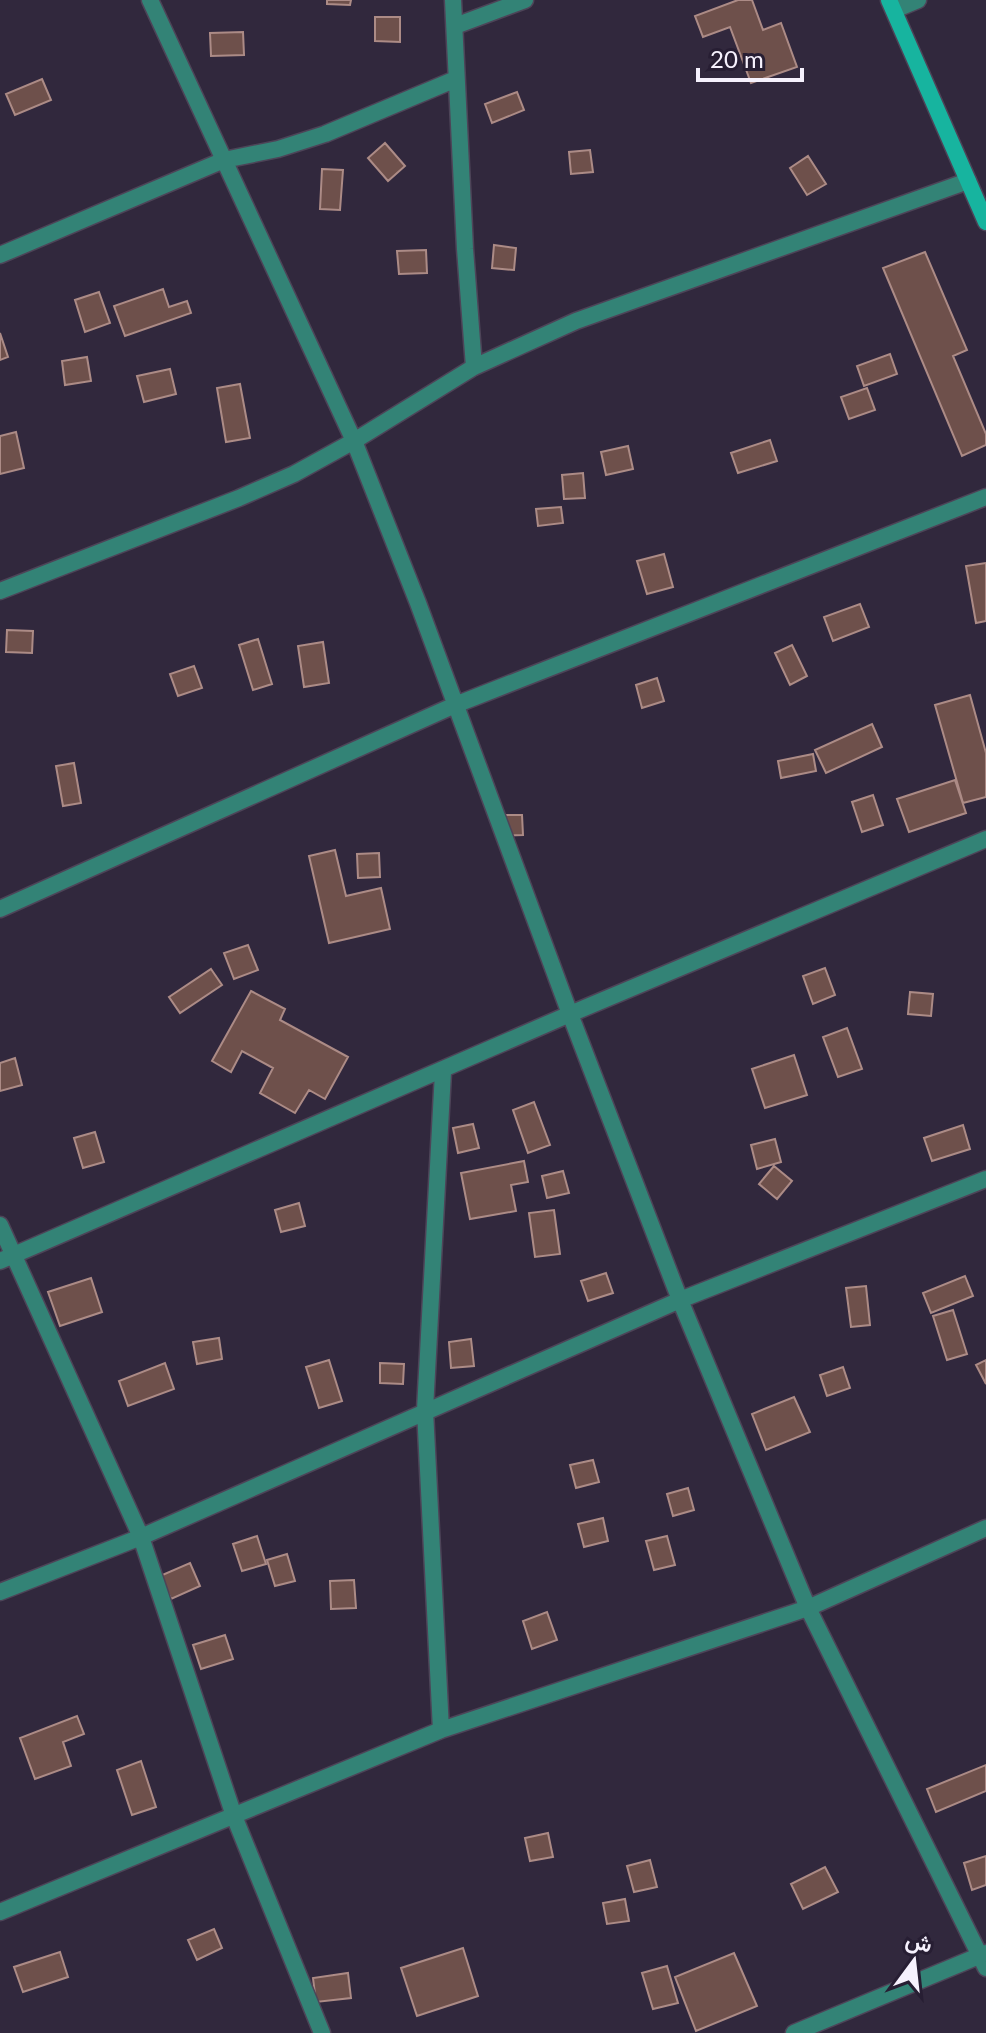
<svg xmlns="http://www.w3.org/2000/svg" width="986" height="2033" viewBox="0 0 986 2033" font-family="Lato,Vazirmatn,sans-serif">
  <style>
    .building { fill: #6e504b; stroke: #ac8b86; stroke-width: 2 }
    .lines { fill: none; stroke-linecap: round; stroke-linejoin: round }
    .street-casing { stroke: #4d4458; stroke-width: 19 }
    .secondary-casing { stroke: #4d4458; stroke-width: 19 }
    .street { stroke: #338376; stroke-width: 16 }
    .secondary { stroke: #17b49f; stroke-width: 16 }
  </style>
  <rect width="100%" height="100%" fill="#31283d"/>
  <!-- building -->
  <path class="building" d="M 327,0 L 351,0 L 350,5 L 327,4 Z
    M 738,0 L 752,0 L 763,30 L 781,23 L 797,67 L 751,83 L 730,27 L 703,37 L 695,16 Z
    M 375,17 L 400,17 L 400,42 L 375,41 Z
    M 243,32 L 244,55 L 211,56 L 210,33 Z
    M 42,79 L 51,100 L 15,115 L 6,94 Z
    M 517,92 L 524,110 L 492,123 L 485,104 Z
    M 385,143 L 405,166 L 388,181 L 368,158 Z
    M 590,150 L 593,172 L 571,174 L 569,152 Z
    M 808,156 L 826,184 L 807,195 L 790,168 Z
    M 322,169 L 343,170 L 340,210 L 320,209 Z
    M 494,245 L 516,248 L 514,270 L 492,268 Z
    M 426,250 L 427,273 L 399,274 L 397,251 Z
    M 925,252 L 967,350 L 953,356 L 986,434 L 986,445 L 962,456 L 883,268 Z
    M 163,289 L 169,307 L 187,301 L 191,313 L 125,336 L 114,306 Z
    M 99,292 L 110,323 L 85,332 L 75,300 Z
    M 0,333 L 8,357 L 0,360 Z
    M 890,354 L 897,374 L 864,386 L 857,366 Z
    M 87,357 L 91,381 L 65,385 L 62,361 Z
    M 170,369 L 176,394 L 144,402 L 137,376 Z
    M 240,384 L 250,438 L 226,442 L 217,388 Z
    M 867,388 L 875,410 L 849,419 L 841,397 Z
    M 16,432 L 24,468 L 0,474 L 0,436 Z
    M 770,440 L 777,461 L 738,473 L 731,453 Z
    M 628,446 L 633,469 L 606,475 L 601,452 Z
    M 583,473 L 585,498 L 564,499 L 562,475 Z
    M 561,507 L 563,523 L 538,526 L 536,509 Z
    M 664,554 L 673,587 L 647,594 L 637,561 Z
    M 986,563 L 986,621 L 976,623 L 966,566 Z
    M 860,604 L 869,627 L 833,641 L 824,617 Z
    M 7,630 L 33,631 L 32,653 L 6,652 Z
    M 258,639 L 272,684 L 253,690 L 239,645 Z
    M 323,642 L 329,683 L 304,687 L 298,646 Z
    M 792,645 L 807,676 L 790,685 L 775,653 Z
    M 194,666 L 202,688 L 178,696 L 170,674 Z
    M 657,678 L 664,701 L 642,708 L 636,685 Z
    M 970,695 L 986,753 L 986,797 L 963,803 L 935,705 Z
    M 872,724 L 882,747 L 826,773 L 815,750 Z
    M 813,754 L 816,771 L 781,778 L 778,761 Z
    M 74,763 L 81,803 L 63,806 L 56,766 Z
    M 955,780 L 966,813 L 909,832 L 897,799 Z
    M 873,795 L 883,825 L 862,832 L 852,802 Z
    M 496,815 L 522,815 L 523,835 L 497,836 Z
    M 335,850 L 346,896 L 381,888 L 390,929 L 329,943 L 309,856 Z
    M 379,853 L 380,877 L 358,878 L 357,854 Z
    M 248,945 L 258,970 L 234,979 L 224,953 Z
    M 825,968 L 835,995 L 813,1004 L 803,976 Z
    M 211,969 L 222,985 L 180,1013 L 169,997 Z
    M 251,991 L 285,1009 L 280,1020 L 348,1057 L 325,1099 L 309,1090 L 295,1113 L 260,1093 L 273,1068 L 242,1051 L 231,1072 L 212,1061 Z
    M 910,992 L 933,994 L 931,1016 L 908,1014 Z
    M 847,1028 L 862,1069 L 838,1077 L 823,1037 Z
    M 794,1055 L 807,1095 L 765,1108 L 752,1069 Z
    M 15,1058 L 22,1085 L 0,1091 L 0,1063 Z
    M 534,1102 L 550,1145 L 528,1153 L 513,1110 Z
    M 473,1124 L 479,1148 L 458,1153 L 453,1128 Z
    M 963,1125 L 970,1149 L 932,1161 L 924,1138 Z
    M 95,1132 L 104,1162 L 83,1168 L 74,1138 Z
    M 775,1139 L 781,1162 L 757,1169 L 751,1145 Z
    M 524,1161 L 528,1182 L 511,1185 L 516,1211 L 470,1219 L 461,1173 Z
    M 774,1166 L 792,1181 L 777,1199 L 759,1184 Z
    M 563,1171 L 569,1193 L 547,1198 L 542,1176 Z
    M 299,1203 L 305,1226 L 281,1232 L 275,1210 Z
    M 554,1210 L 560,1254 L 535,1257 L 529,1213 Z
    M 606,1273 L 613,1293 L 588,1301 L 581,1281 Z
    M 965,1276 L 973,1296 L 931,1313 L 923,1293 Z
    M 91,1278 L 102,1312 L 60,1326 L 48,1292 Z
    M 866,1286 L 870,1325 L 851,1327 L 846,1288 Z
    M 953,1310 L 967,1354 L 947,1360 L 933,1316 Z
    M 219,1338 L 222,1359 L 197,1364 L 193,1342 Z
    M 471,1339 L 474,1366 L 451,1368 L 449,1342 Z
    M 329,1360 L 342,1401 L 319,1408 L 306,1367 Z
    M 986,1360 L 986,1384 L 976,1365 Z
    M 165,1363 L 174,1389 L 128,1406 L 119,1381 Z
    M 380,1363 L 404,1364 L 403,1384 L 380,1383 Z
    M 843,1367 L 850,1388 L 827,1396 L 820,1375 Z
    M 794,1397 L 810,1432 L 766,1450 L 752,1414 Z
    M 593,1460 L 599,1482 L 576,1488 L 570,1465 Z
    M 688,1488 L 694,1510 L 673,1516 L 667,1494 Z
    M 603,1518 L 608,1541 L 584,1547 L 578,1524 Z
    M 257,1536 L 266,1564 L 242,1571 L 233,1544 Z
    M 667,1536 L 675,1565 L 654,1570 L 646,1541 Z
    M 287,1554 L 295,1581 L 275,1586 L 267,1560 Z
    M 190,1563 L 200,1586 L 171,1599 L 160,1576 Z
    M 354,1580 L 356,1608 L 331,1609 L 330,1581 Z
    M 547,1612 L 557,1640 L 532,1649 L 523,1621 Z
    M 225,1635 L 233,1659 L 201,1669 L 193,1645 Z
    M 77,1716 L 84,1734 L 63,1742 L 71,1766 L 35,1779 L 20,1738 Z
    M 141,1761 L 156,1807 L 132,1815 L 117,1770 Z
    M 986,1765 L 986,1791 L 936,1812 L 927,1789 Z
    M 548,1833 L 553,1857 L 530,1861 L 525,1838 Z
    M 986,1856 L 986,1885 L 972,1890 L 964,1863 Z
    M 650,1860 L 657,1887 L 634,1892 L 627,1866 Z
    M 825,1867 L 838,1892 L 803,1909 L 791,1884 Z
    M 625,1899 L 629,1921 L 607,1924 L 603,1903 Z
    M 214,1929 L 222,1948 L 197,1960 L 188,1940 Z
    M 463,1948 L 478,1996 L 417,2016 L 401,1968 Z
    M 60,1952 L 68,1977 L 23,1992 L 14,1967 Z
    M 734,1953 L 757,2006 L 696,2031 L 675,1977 Z
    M 667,1966 L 678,2003 L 653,2009 L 642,1973 Z
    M 348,1973 L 351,1998 L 316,2002 L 313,1978 Z"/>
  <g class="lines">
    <defs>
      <path id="street" d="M 150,0 L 354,441 L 418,603 L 570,1014 L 680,1300 L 808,1608 L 986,1968
        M 453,0 L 465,249 L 474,367
        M 894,10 L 918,0
        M 455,26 L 525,0
        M 0,255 L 224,160 L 278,149 L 325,134 L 456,79
        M 0,591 L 239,498 L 294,474 L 354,441 L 474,367 L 576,321 L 968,181
        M 0,909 L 455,705 L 986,497
        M 0,1225 L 141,1537 L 234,1816 L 322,2033
        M 0,1261 L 570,1014 L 986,839
        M 0,1592 L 141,1537 L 680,1300 L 986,1179
        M 441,1730 L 425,1410 L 443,1072
        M 0,1912 L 441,1730 L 808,1608 L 986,1528
        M 794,2033 L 986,1953"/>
      <path id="secondary" d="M 889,0 L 986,222"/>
    </defs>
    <!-- street casing -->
    <use href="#street" class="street-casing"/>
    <!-- secondary casing -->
    <use href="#secondary" class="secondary-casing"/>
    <!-- street -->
    <use href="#street" class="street"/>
    <!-- secondary -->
    <use href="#secondary" class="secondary"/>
  </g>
  <!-- north arrow -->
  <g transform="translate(914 1961) rotate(15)" stroke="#271e33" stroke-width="6" paint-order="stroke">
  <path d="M0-6L14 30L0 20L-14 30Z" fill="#f6f1fd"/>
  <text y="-12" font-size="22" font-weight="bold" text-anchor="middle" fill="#f6f1fd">ش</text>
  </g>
  <!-- scale -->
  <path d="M698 68v12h104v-12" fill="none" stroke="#f6f1fd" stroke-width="4"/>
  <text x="710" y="68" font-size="24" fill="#f6f1fd" stroke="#271e33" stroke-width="6" paint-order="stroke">20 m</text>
</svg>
